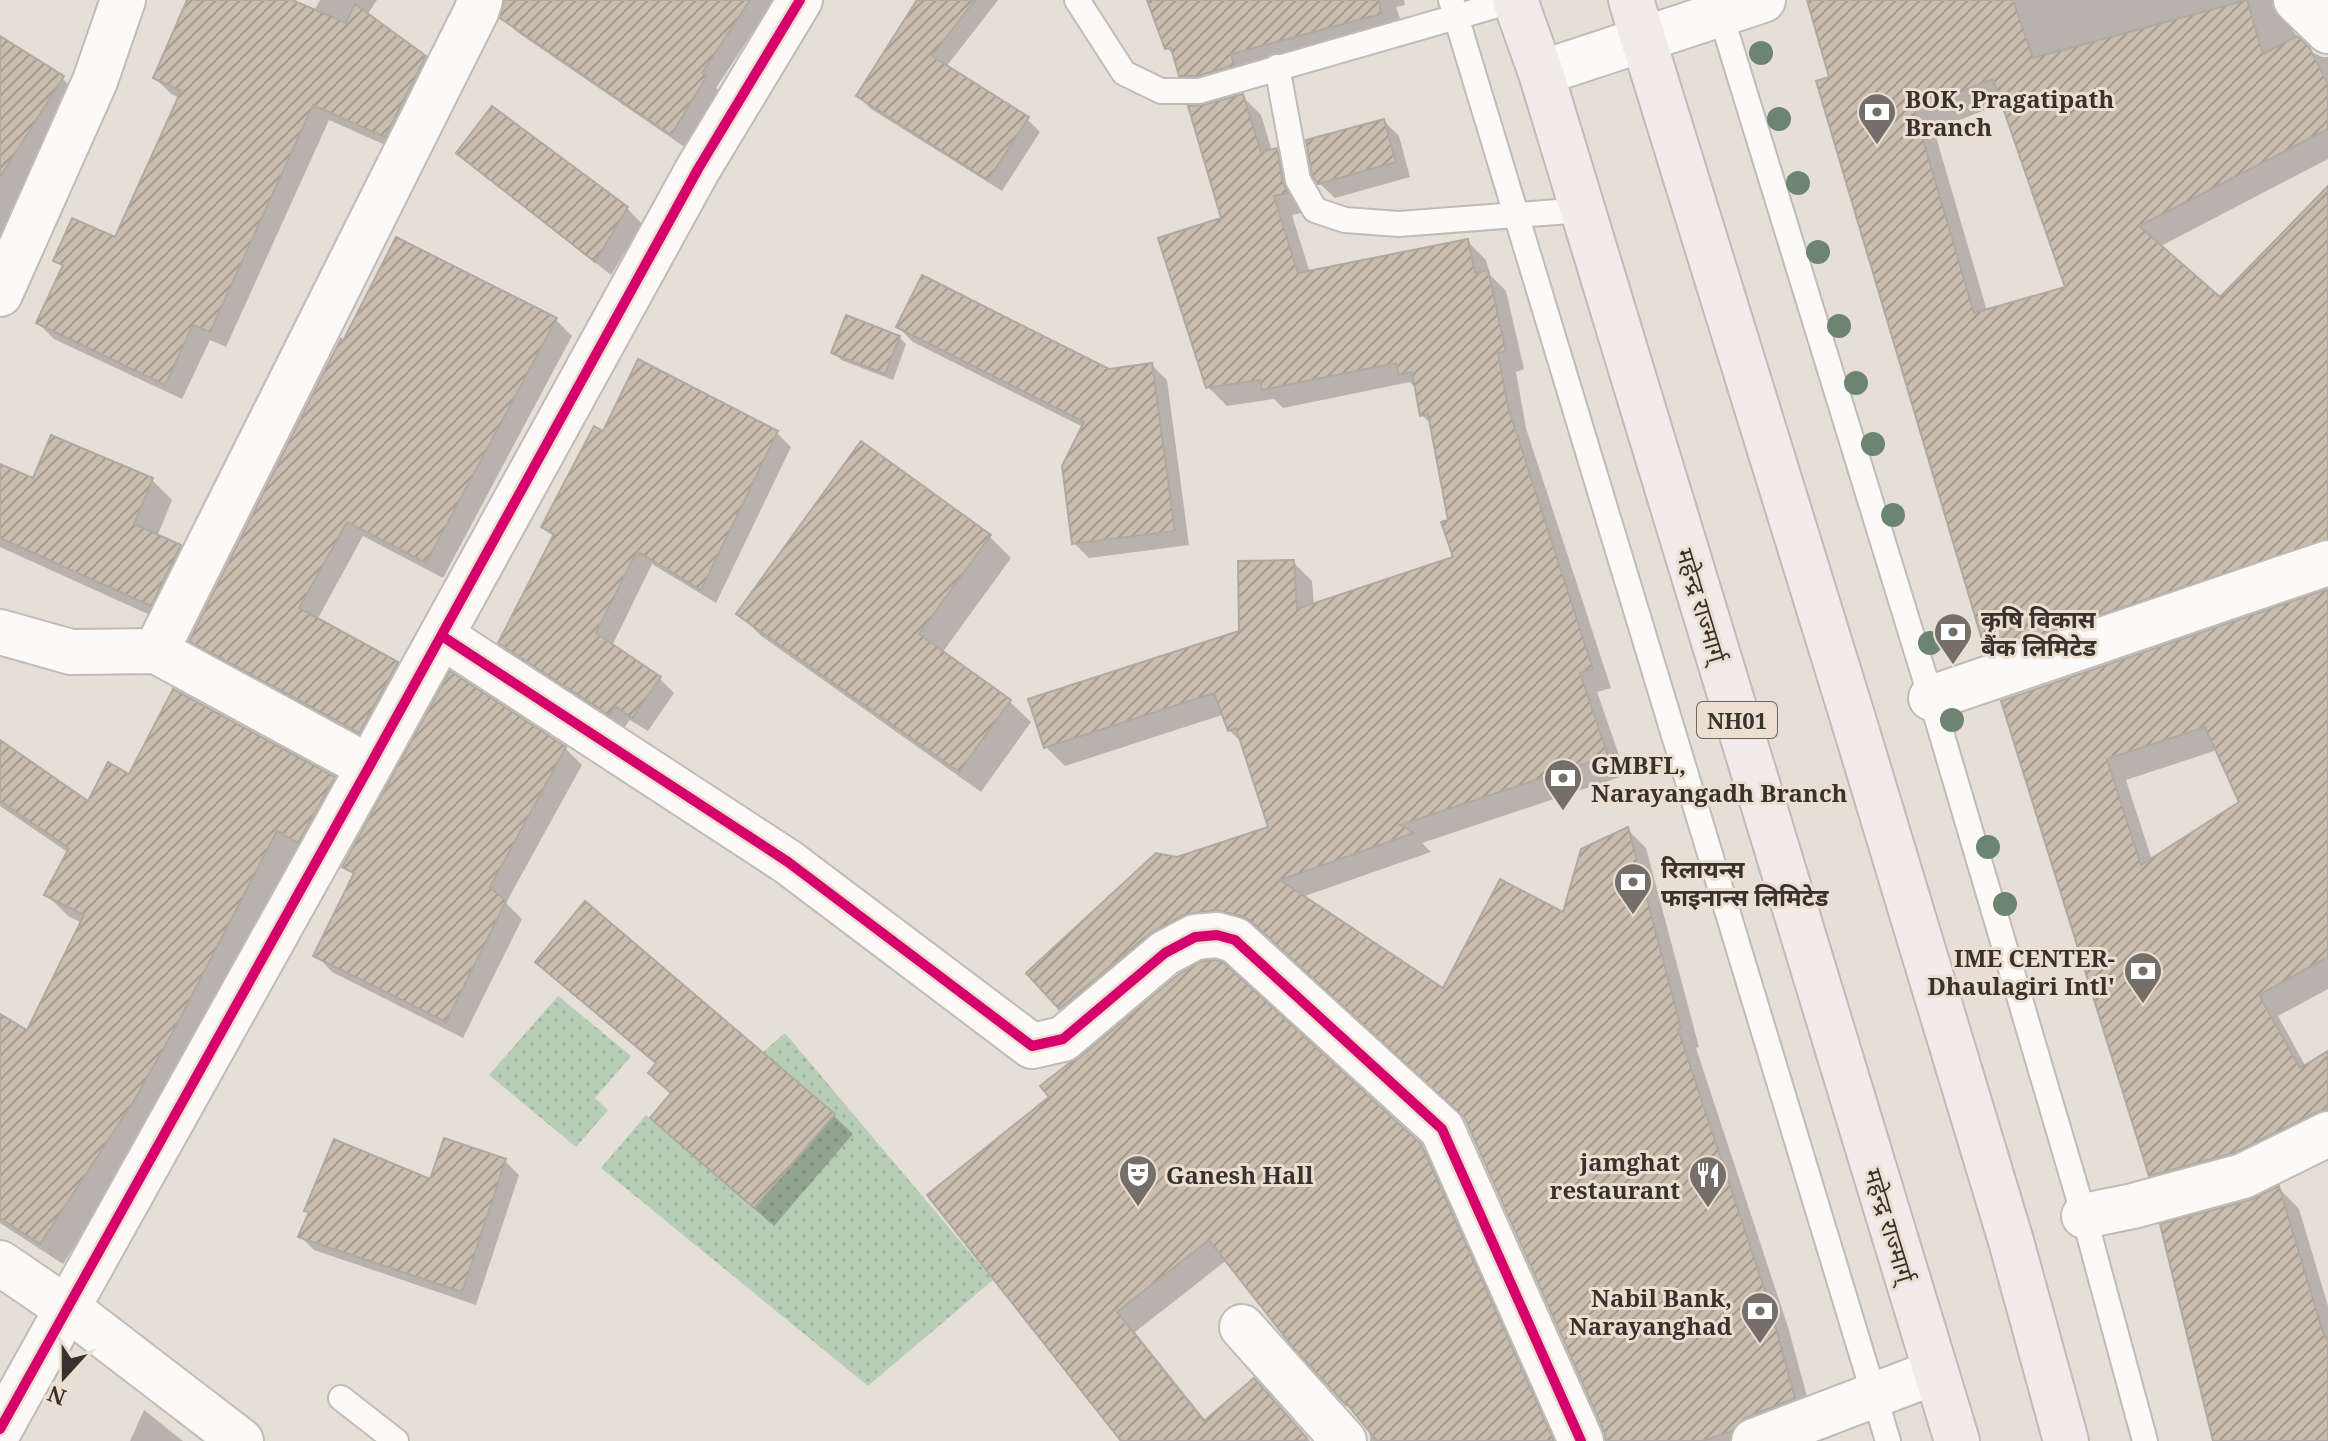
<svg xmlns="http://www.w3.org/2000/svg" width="2328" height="1441" viewBox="0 0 2328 1441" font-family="'Noto Serif','Noto Sans Devanagari',serif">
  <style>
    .grass { fill: url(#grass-dots) }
    .shadow { fill: #0003; fill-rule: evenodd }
    .building { fill: url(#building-hatch); stroke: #aea9a3; stroke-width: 2; fill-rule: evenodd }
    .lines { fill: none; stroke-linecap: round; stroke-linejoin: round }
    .lane-casing { stroke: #c0bbb5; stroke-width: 28 }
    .street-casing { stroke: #c0bbb5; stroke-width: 48 }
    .highway-casing { stroke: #bfbcb7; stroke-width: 48 }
    .lane { stroke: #fbfaf9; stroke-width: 24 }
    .street { stroke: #fbfaf9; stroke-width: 44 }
    .highway { stroke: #f2ebec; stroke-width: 44 }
    .cycleway-casing { stroke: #ecdfd2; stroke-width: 15 }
    .cycleway { stroke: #d6006c; stroke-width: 10 }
    .tree { fill: #6b8570 }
    .labels { text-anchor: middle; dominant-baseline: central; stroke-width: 6; stroke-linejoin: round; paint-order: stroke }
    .shield { fill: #ecdfd2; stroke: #6d665e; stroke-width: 2 }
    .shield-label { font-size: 22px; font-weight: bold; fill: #37322d }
    .poi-label { font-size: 24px; font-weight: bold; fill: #37322d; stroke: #ecdfd2; text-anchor: start }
    .street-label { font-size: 24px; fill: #37322d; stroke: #ecdfd2 }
  </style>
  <defs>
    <pattern id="grass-dots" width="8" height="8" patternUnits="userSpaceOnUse" patternTransform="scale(2)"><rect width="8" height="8" fill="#b7cdb5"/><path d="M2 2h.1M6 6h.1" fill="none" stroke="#9eb09c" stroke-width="1.8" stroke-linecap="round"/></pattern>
    <pattern id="building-hatch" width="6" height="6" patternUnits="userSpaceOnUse" patternTransform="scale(2)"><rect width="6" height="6" fill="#cabdae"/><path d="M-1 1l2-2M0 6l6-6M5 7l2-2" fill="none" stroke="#a59a8e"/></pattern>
  </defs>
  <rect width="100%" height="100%" fill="#e6dfd8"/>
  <!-- grass -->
  <path class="grass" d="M 558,996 L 631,1056 L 595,1098 L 608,1110 L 576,1147 L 489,1075 Z
    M 785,1033 L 993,1280 L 868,1386 L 601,1168 L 646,1115 L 753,1207 L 834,1114 L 763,1052 Z"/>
  <!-- shadow -->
  <path class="shadow" d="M 189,0 L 287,0 L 314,11 L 320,0 L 377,0 L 367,15 L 424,58 L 441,74 L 401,152 L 329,120 L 226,347 L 210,340 L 182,399 L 54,339 L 38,323 L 116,240 L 180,98 L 171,94 L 155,78 Z
    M 505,0 L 774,0 L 716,88 L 720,92 L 686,148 L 517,32 L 502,18 Z
    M 920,0 L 998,0 L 946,67 L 1027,119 L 1040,132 L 1002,191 L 871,109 L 858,96 Z
    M 1149,0 L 1404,0 L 1405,5 L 1396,7 L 1405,33 L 1201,95 L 1181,75 L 1175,56 L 1167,48 Z
    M 1809,0 L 2303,0 L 2292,14 L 2292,30 L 2309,51 L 2322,57 L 2328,57 L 2328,159 L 2159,247 L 2220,300 L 2328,189 L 2328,564 L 2008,672 L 1987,652 ZM 2003,103 L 2067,288 L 1987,311 L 1934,130 Z
    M 0,38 L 62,78 L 80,96 L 32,190 L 0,238 Z
    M 1242,96 L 1261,115 L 1272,151 L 1276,150 L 1295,169 L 1305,212 L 1292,215 L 1310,273 L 1467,241 L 1486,260 L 1490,275 L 1506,291 L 1524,369 L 1516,372 L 1526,428 L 1611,688 L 1597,692 L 1626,775 L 1422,843 L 1431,852 L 1302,897 L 1444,991 L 1564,915 L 1627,829 L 1646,848 L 1699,1047 L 1696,1048 L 1788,1327 L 1813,1418 L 1758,1441 L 1608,1441 L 1606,1430 L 1467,1120 L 1273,940 L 1244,929 L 1080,1027 L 1028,973 L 1177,859 L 1270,828 L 1242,743 L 1229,730 L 1222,715 L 1065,766 L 1046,747 L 1241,632 L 1293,562 L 1312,581 L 1314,605 L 1455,558 L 1432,425 L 1422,415 L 1418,391 L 1410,382 L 1283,408 L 1274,399 L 1227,406 L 1208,387 L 1223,219 Z
    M 1384,121 L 1399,136 L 1410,177 L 1335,198 L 1319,183 Z
    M 459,152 L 627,208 L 642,224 L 611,275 L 474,167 Z
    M 556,320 L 572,336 L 443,578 L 363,536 L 317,620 L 397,663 L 413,680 L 376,748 L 208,656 L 192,640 Z
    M 898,327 L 1109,371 L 1152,365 L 1167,380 L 1189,545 L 1089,558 L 1074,543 L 1083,427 L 913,342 Z
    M 899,337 L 906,344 L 893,380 L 841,360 L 834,353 Z
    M 777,433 L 791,447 L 716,603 L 652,564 L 612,646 L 660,679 L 674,693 L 648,731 L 630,720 L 624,728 L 515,657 L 501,642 L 554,537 L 544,527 L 604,434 Z
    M 0,466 L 34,481 L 152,480 L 172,500 L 157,537 L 180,547 L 200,568 L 172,625 L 0,547 Z
    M 989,536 L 1011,558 L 942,653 L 1009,701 L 1031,722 L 981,792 L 760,635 L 739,614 Z
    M 2328,592 L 2328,989 L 2278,1016 L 2306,1067 L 2328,1053 L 2328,1136 L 2171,1195 L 2151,1175 L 2003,702 ZM 2217,750 L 2241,802 L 2152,860 L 2126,780 Z
    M 0,742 L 89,804 L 130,776 L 334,778 L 356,800 L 156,1121 L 63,1264 L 0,1223 L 0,1017 L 27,1033 L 82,923 L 68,916 L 47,895 L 69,853 L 0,806 Z
    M 565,748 L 582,765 L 506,903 L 522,919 L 463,1038 L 332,972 L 316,955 L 355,876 L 345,866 Z
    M 538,962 L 833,1115 L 853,1134 L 774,1226 L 652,1118 L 673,1094 L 657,1065 L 557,981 Z
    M 1420,1145 L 1440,1165 L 1563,1441 L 1370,1441 L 1370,1435 L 1365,1424 L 1227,1260 L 1135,1332 L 1206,1421 L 1273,1400 L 1310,1441 L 1124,1441 L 930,1195 Z
    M 505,1161 L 519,1175 L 476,1305 L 314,1250 L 300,1236 L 311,1214 L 307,1210 L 431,1182 Z
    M 2279,1188 L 2299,1209 L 2328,1306 L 2328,1441 L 2216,1441 L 2250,1202 Z
    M 144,1410 L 183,1441 L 130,1441 Z"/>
  <!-- building -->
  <path class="building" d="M 187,0 L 292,0 L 346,23 L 355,4 L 426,56 L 385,137 L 313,105 L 210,332 L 193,325 L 165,385 L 36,323 L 63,265 L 53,261 L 72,218 L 115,237 L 181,91 L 153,78 Z
    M 504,0 L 750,0 L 702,73 L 707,76 L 671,135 L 500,18 Z
    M 917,0 L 975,0 L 932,56 L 1029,117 L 988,180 L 856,96 Z
    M 1147,0 L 1379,0 L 1381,14 L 1231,54 L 1234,65 L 1197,76 L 1179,76 L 1171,48 L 1165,49 Z
    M 1807,0 L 2013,0 L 2033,58 L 2247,0 L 2263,54 L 2297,36 L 2309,47 L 2328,84 L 2328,129 L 2139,226 L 2220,297 L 2328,186 L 2328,539 L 1986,653 L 1816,81 L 1829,77 ZM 1993,79 L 2065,287 L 1974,313 L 1914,109 Z
    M 0,36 L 64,76 L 0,177 Z
    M 1243,94 L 1261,152 L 1277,148 L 1283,183 L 1288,193 L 1274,196 L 1298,273 L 1468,239 L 1475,273 L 1488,270 L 1506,351 L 1498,353 L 1508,407 L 1593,669 L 1580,673 L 1608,756 L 1400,825 L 1414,833 L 1280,880 L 1443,988 L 1500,879 L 1563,912 L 1581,849 L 1628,827 L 1681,1028 L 1678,1029 L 1770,1306 L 1795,1398 L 1745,1418 L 1732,1431 L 1703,1441 L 1606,1441 L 1604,1431 L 1465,1118 L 1251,921 L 1242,916 L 1215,910 L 1183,915 L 1149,934 L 1059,1009 L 1026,973 L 1156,853 L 1177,857 L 1268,827 L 1236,728 L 1228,731 L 1214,693 L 1044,748 L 1028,699 L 1239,631 L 1238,561 L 1294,560 L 1297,609 L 1453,557 L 1441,522 L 1448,520 L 1428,414 L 1420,416 L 1412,372 L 1399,375 L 1396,363 L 1262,390 L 1260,380 L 1206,388 L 1158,238 L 1221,218 L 1188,106 L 1203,105 Z
    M 492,106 L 628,207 L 595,262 L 456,153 Z
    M 1384,119 L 1396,162 L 1318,184 L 1312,175 L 1306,140 Z
    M 396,237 L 557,318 L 426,563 L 347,522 L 299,608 L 398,662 L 359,733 L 189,641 L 321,378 L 341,339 L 343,341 Z
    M 922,275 L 1109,369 L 1152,363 L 1175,531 L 1072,544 L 1062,466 L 1084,422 L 896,327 Z
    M 846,315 L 900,336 L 885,374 L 831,353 Z
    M 638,359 L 778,431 L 701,590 L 637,551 L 596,633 L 661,677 L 632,718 L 615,706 L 609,715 L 498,643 L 554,534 L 541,527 L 594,426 L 603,431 Z
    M 51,435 L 153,478 L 134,524 L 181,545 L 151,606 L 0,538 L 0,464 L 33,478 Z
    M 861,441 L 991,535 L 919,634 L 1011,700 L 959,772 L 736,614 Z
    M 2328,589 L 2328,957 L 2259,995 L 2300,1068 L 2328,1051 L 2328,1109 L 2317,1112 L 2234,1153 L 2149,1176 L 2001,701 ZM 2205,727 L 2239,802 L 2141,865 L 2107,759 Z
    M 450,671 L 566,747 L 490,887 L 506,901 L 446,1022 L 313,956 L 354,873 L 342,867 Z
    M 173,689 L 335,777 L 298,843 L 277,831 L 176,1026 L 135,1099 L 40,1244 L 0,1218 L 0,1014 L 27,1030 L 84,915 L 44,895 L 69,848 L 0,801 L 0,740 L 88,801 L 108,762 L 129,774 Z
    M 585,901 L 835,1114 L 754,1208 L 650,1118 L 671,1093 L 648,1073 L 656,1063 L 535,962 Z
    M 1215,960 L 1223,962 L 1421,1144 L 1554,1441 L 1377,1441 L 1347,1404 L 1346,1405 L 1292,1346 L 1209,1240 L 1117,1312 L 1204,1421 L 1254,1378 L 1307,1438 L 1303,1441 L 1121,1441 L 927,1195 L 1049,1097 L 1040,1086 L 1068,1064 L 1079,1058 L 1179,974 L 1202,961 Z
    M 444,1138 L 506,1159 L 462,1292 L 298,1237 L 309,1212 L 304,1211 L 334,1139 L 430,1179 Z
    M 2279,1186 L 2323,1332 L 2328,1341 L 2328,1441 L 2213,1441 L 2160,1224 L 2250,1200 Z"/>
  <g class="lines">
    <defs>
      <path id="lane" d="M 1077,0 L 1124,73 L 1161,91 L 1199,91 L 1515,0
        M 1451,0 L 1888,1441
        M 1718,6 L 1931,698 L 2084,1216 L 2145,1441
        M 1277,67 L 1298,180 L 1315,210 L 1345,220 L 1399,224 L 1583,210
        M 341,1398 L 396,1441"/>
      <path id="street" d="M 2296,0 L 2328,31
        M 1541,73 L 1763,0
        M 0,294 L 95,81 L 123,0
        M 0,632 L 71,652 L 156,651 L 476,12 L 480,0
        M 442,636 L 788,862 L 1032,1046 L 1063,1039 L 1165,953 L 1195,937 L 1217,935 L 1235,940 L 1442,1129 L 1581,1441
        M 156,651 L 369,767
        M 1931,698 L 2328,563
        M 2084,1216 L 2133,1206 L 2243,1176 L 2328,1134
        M 0,1263 L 82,1319 L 241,1441
        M 1242,1327 L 1344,1441
        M 0,1429 L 369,767 L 698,169 L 800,0
        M 1754,1441 L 1935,1372"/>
      <path id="highway" d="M 1515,0 L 1541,73 L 1957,1441
        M 1631,0 L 1855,725 L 2011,1241 L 2066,1441"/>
    </defs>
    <!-- lane casing -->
    <use href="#lane" class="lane-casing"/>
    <!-- street casing -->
    <use href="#street" class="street-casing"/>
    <!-- highway casing -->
    <use href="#highway" class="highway-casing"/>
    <!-- lane -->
    <use href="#lane" class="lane"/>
    <!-- street -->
    <use href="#street" class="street"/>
    <!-- highway -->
    <use href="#highway" class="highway"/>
    <defs>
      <path id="cycleway" d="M 442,636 L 788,862 L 1032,1046 L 1063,1039 L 1165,953 L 1195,937 L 1217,935 L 1235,940 L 1442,1129 L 1581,1441
        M 0,1429 L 369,767 L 698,169 L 800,0"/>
    </defs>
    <!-- cycleway casing -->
    <use href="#cycleway" class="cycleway-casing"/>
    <!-- cycleway -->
    <use href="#cycleway" class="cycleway"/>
  </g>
  <!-- trees -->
  <g class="tree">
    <circle cx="1761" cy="53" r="12"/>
    <circle cx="1779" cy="119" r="12"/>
    <circle cx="1798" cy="183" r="12"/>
    <circle cx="1818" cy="252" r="12"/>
    <circle cx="1839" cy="326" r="12"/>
    <circle cx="1856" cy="383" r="12"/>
    <circle cx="1873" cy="444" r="12"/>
    <circle cx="1893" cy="515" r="12"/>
    <circle cx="1930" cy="643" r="12"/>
    <circle cx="1952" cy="720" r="12"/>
    <circle cx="1988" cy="847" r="12"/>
    <circle cx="2005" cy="904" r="12"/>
  </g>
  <!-- icons -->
  <defs>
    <symbol id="bank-pin" viewBox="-11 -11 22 30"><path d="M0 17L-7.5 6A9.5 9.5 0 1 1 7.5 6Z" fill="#746f69" stroke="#ecdfd2"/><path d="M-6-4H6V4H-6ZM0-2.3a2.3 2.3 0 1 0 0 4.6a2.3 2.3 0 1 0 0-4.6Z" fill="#fff"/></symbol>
    <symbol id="theatre-pin" viewBox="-11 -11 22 30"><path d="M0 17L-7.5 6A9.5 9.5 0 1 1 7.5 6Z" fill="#746f69" stroke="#ecdfd2"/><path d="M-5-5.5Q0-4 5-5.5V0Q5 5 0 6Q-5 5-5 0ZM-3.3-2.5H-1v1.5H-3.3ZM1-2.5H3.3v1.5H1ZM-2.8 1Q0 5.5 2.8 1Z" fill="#fff"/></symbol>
    <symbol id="restaurant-pin" viewBox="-11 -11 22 30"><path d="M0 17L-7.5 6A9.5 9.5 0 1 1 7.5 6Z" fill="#746f69" stroke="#ecdfd2"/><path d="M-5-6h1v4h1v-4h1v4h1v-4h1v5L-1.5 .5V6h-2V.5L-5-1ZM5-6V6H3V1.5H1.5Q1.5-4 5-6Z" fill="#fff"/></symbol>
  </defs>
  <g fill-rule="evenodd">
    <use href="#bank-pin" x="1855" y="90" width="44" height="60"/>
    <use href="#bank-pin" x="1931" y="610" width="44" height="60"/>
    <use href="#bank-pin" x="1541" y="756" width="44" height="60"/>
    <use href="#bank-pin" x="1611" y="860" width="44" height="60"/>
    <use href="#bank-pin" x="2121" y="949" width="44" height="60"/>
    <use href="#theatre-pin" x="1116" y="1152" width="44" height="60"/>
    <use href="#restaurant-pin" x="1686" y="1153" width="44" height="60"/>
    <use href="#bank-pin" x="1738" y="1289" width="44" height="60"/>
  </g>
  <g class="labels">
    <!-- shield labels -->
    <rect class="shield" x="1697" y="702" width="80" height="36" rx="6"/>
    <g class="shield-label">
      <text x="1737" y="720">NH01</text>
    </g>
    <!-- poi labels -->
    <g class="poi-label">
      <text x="1905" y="98">BOK, Pragatipath<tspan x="1905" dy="28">Branch</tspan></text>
      <text x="1981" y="618">कृषि विकास<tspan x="1981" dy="28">बैंक लिमिटेड</tspan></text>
      <text x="1591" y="764">GMBFL,<tspan x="1591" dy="28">Narayangadh Branch</tspan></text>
      <text x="1661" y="868">रिलायन्स<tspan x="1661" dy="28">फाइनान्स लिमिटेड</tspan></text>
      <text x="2115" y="957" text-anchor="end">IME CENTER-<tspan x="2115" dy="28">Dhaulagiri Intl'</tspan></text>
      <text x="1680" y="1161" text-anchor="end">jamghat<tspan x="1680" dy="28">restaurant</tspan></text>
      <text x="1166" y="1174">Ganesh Hall</text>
      <text x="1732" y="1297" text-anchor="end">Nabil Bank,<tspan x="1732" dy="28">Narayanghad</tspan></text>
    </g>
    <!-- street labels -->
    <g class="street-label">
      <text transform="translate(1702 605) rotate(73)">महेन्द्र राज्मार्ग्</text>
      <text transform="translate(1890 1225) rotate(73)">महेन्द्र राज्मार्ग्</text>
    </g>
  </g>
  <!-- north arrow -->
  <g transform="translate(64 1377) rotate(201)" stroke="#ecdfd2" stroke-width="6" paint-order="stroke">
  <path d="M0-6L14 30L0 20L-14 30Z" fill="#37322d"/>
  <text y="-12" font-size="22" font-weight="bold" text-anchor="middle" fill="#37322d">N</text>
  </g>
</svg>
